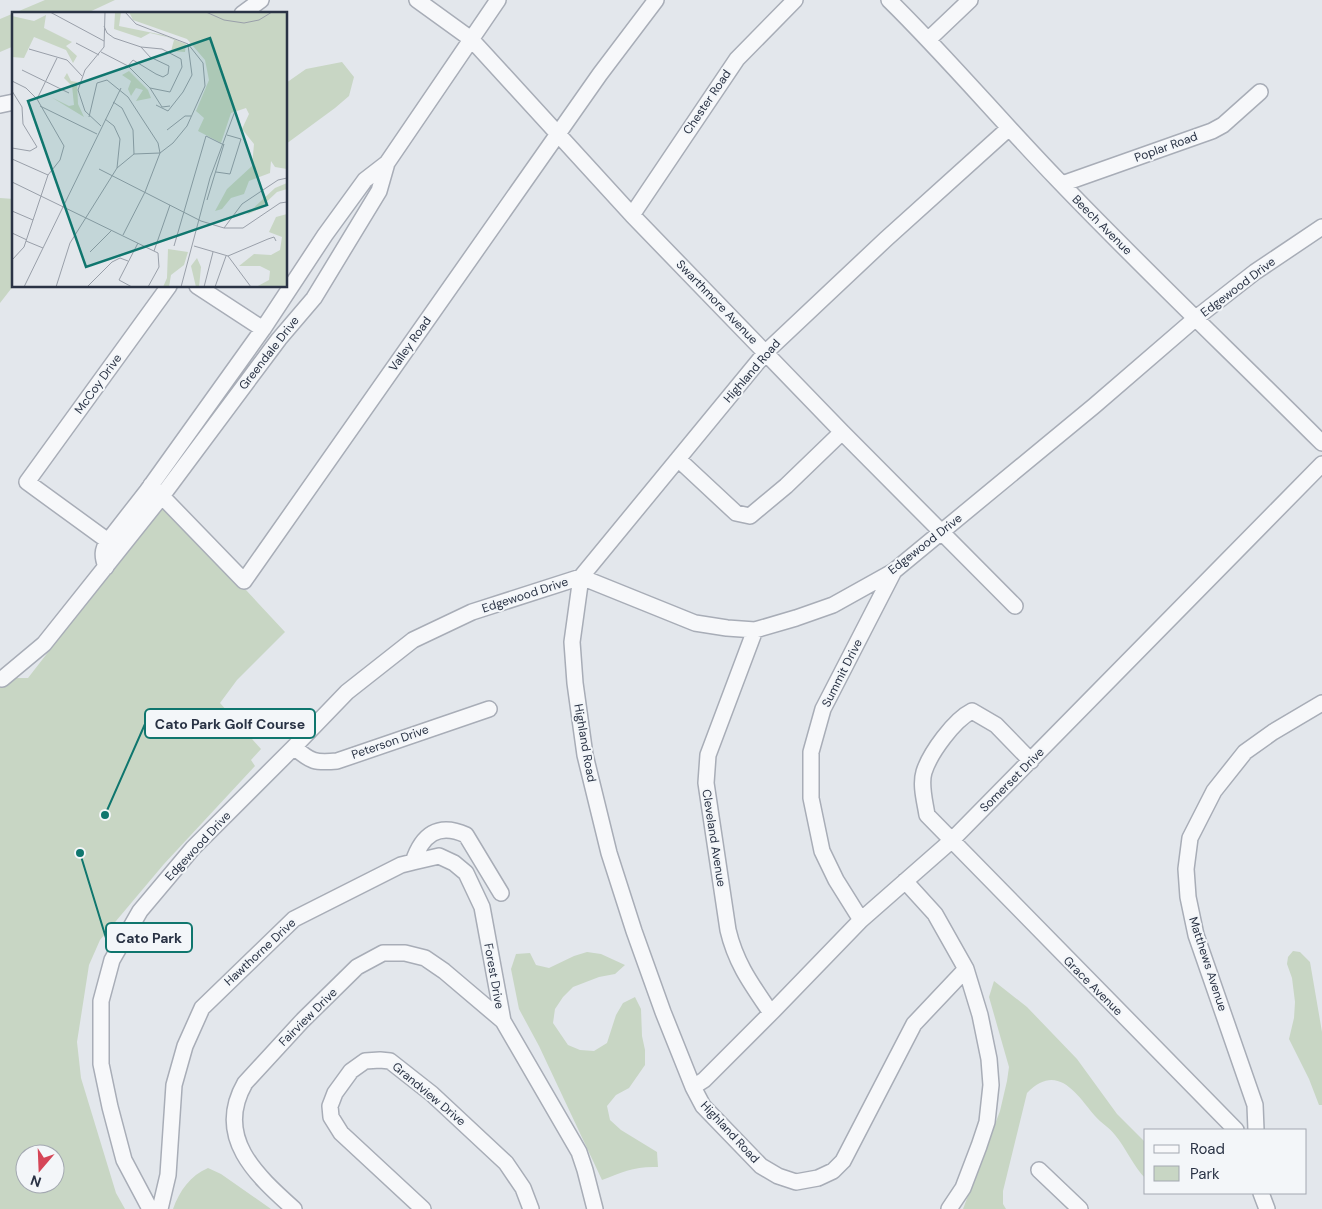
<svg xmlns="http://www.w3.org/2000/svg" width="1322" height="1209" viewBox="0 0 1322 1209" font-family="'DM Sans',sans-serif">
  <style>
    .green { fill: #c8d6c4; fill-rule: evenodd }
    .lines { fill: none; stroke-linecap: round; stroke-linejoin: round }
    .minor-casing { stroke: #a8adb7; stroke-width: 18 }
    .minor { stroke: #f7f8fa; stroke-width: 15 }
    .labels { text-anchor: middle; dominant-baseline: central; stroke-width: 4; stroke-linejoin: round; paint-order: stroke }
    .street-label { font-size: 12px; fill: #2a3345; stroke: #f3f6f9 }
    .inset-road { fill: none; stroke: #999fa9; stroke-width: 1 }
    .view { fill: #0f766e; fill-opacity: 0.15; stroke: #0f766e; stroke-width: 2.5 }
    .inset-edge { fill: none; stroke: #2a3345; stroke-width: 2.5 }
    .leader { fill: none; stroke: #0f766e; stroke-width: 2 }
    .callout-dot { fill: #0f766e; stroke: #f3f6f9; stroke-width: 2 }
    .callout { fill: #f3f6f9; stroke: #0f766e; stroke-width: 2 }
    .callout-label { font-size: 14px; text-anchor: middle; font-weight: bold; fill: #2a3345 }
  </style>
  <rect width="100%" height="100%" fill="#e3e7ec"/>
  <!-- green -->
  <path class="green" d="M 45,0 L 115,0 L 85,14 L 14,14 L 14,46 L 0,52 L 0,19 Z
    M 342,62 L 354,77 L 349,96 L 335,108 L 286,144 L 286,83 L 306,69 Z
    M 0,198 L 14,199 L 14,285 L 0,303 Z
    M 165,503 L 285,632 L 237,680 L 220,703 L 261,749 L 251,760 L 255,766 L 164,864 L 100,940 L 89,965 L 77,1042 L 81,1078 L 116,1193 L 125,1209 L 0,1209 L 0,678 L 28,678 L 160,508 ZM 25,1154 L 55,1154 L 55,1184 L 25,1184 Z
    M 1293,951 L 1300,952 L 1310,962 L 1322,1032 L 1322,1105 L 1319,1105 L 1309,1079 L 1289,1039 L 1294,1018 L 1295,1002 L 1292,978 L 1287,964 L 1288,957 Z
    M 587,952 L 601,954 L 625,965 L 615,974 L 599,977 L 573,987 L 563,997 L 555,1009 L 553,1023 L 568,1045 L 580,1050 L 594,1051 L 607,1043 L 616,1015 L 623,1003 L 635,997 L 641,1009 L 642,1036 L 645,1050 L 645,1065 L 629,1088 L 616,1095 L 607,1106 L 610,1120 L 621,1130 L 657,1152 L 658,1167 C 635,1166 622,1172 602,1180 L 539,1046 L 519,1009 L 511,969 L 516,954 L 530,953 L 536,965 L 549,968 L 574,956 Z
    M 994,981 L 1027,1007 L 1077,1059 L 1117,1114 L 1146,1143 L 1146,1179 C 1133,1166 1126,1148 1115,1135 C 1110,1128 1101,1123 1095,1116 C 1076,1093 1057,1062 1027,1093 L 1003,1191 L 1003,1204 L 1006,1209 L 963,1209 L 1000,1111 L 1007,1081 L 1009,1067 L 989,997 Z
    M 208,1168 L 221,1174 L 271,1209 L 173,1209 C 180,1190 190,1176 208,1168 Z"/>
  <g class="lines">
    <defs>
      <path id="minor" d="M 417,0 L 471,39 L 632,215 L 842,432 L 1015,606
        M 889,0 C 947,57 1000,120 1057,179 C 1143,269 1234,355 1322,443
        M 242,14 L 261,0
        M 929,39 L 970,0
        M 0,105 L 14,102
        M 1062,184 L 1212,131 L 1223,125 L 1260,92
        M 632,215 L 737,59 L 795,0
        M 197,286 L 263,329
        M 678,459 L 736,513 L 750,516 L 786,486 L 842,432
        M 151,485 L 244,581 L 600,74 L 656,0
        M 108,541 L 27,482 L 169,286
        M 106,567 C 102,556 102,550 108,541 L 147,491 L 263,329 L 325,235 L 365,180 L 387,163
        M 755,630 L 708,755 L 706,783 L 728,930 C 736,964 752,985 771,1013
        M 2,679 L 44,644 L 162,496 L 279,339 L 314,298 L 379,191 L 387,163 L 498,0
        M 294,747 C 311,762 315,763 337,761 L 489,709
        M 1031,761 L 996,725 L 972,711 C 954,720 930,753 924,772 C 920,785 925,802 927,815 L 1236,1130
        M 413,862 L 439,856 L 454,863 L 466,873 L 482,907 L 503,1021 L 579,1152 L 585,1170 L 595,1209
        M 905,881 L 935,914 L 966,969 L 980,1015 L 989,1059 L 991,1085 L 987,1122 L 979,1146 L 963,1188 L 949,1209
        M 861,920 L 836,880 L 822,851 L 811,798 L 811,752 L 823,709 L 894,571
        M 966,969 L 914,1024 L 843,1161 L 833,1171 L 818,1178 L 796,1182 L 778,1176 L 761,1166 L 703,1106 L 693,1087 L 663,1012 L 634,931 L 609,853 L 585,755 L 575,683 L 572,642 L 581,577 L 766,352 L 886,239 L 1008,129
        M 693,1087 L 704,1080 L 771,1013 L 861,920 L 951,841 L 1322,464
        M 1256,1130 L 1255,1105 L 1196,935 L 1188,897 L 1186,869 L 1190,838 L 1214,791 L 1245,752 L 1273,732 L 1322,703
        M 1039,1170 L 1080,1209
        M 1261,1193 L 1267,1209
        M 150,1209 L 124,1160 L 110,1107 L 101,1064 L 101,1001 L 112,960 L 140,911 L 193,848 L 294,747 L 347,692 L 413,640 L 472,612 L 581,577 L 695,623 L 727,628 L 755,630 L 796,618 L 833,605 L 894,571 L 1094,406 L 1196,318 L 1255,272 L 1322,227
        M 160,1209 L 168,1175 L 174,1085 L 185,1046 L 202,1008 L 294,919 L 401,865 L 413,862 C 422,835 438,822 466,835 L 501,893
        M 294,1209 C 256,1175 214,1137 245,1083 L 303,1020 L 357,967 L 383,953 L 405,953 L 425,958 L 444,971 L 503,1021
        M 423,1209 L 341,1133 L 331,1117 L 330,1106 L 335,1093 L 351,1071 L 365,1061 L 380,1060 L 390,1061 L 432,1094 L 506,1163 L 523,1188 L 531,1209"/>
    </defs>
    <!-- minor casing -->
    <use href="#minor" class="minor-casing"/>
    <!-- minor -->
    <use href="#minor" class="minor"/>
  </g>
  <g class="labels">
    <!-- street labels -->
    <g class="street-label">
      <text transform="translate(707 102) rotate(-56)">Chester Road</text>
      <text transform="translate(1166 147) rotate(-20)">Poplar Road</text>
      <text transform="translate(1102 225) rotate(45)">Beech Avenue</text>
      <text transform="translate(1238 287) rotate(-37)">Edgewood Drive</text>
      <text transform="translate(717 302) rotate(46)">Swarthmore Avenue</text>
      <text transform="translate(410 344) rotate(-55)">Valley Road</text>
      <text transform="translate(269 353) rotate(-52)">Greendale Drive</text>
      <text transform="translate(752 371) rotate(-49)">Highland Road</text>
      <text transform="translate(98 384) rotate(-54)">McCoy Drive</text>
      <text transform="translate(925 544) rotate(-38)">Edgewood Drive</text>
      <text transform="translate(525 595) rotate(-18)">Edgewood Drive</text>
      <text transform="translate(842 673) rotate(-63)">Summit Drive</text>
      <text transform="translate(390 742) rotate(-19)">Peterson Drive</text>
      <text transform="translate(585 743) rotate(80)">Highland Road</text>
      <text transform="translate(1012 780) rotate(-45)">Somerset Drive</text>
      <text transform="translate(714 838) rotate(81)">Cleveland Avenue</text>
      <text transform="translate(198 846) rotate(-47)">Edgewood Drive</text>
      <text transform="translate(260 952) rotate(-43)">Hawthorne Drive</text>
      <text transform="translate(1208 964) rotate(72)">Matthews Avenue</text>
      <text transform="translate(494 976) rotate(80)">Forest Drive</text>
      <text transform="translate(1093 986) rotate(45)">Grace Avenue</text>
      <text transform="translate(308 1017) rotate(-45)">Fairview Drive</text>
      <text transform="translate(429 1094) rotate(40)">Grandview Drive</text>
      <text transform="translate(730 1132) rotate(47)">Highland Road</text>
    </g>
  </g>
  <!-- overview -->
  <g transform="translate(12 12)">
    <rect width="275" height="275" fill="#e3e7ec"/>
    <path d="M 109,0 L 107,14 L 151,23 L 174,32 L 173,40 L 159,39 L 162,28 L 155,25 L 138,21 L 129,26 L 102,17 L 103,1 ZM 117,0 L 275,0 L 275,157 L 263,155 L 259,149 L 258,161 L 237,169 L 232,182 L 219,186 L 210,197 L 203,199 L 215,177 L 240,154 L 242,132 L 230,117 L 237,102 L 234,96 L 219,101 L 209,131 L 186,119 L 192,106 L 184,99 L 197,68 L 193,48 L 175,27 L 121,8 ZM 34,3 L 32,16 L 60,30 L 54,34 L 65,44 L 61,51 L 54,38 L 22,25 L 12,46 L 0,45 L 0,4 L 22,9 ZM 117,59 L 136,78 L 139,86 L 124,89 L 131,78 L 124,76 L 119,84 L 116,77 L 119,69 L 110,63 ZM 55,61 L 59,69 L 65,70 L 66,92 L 72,105 L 39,85 L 57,94 L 62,93 L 60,74 L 52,66 ZM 275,171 L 275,177 L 265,180 L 247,197 L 234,203 L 263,176 ZM 275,202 L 275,275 L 244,275 L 257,268 L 258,259 L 248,254 L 227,254 L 242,242 L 259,243 L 268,238 L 270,225 L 257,220 L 264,205 ZM 156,237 L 176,240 L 172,253 L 159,263 L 157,275 L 151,275 L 155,266 ZM 185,246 L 189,255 L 187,275 L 184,275 L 179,254 Z" fill="#c8d6c4"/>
    <path class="inset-road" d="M 38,0 L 92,29M 194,0 L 212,8 L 232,11 L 247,8 L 260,0M 92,14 L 95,21 L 102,26 L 129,35 L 150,37 L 169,47 L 170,55 L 158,80 L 138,76M 64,31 L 87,43M 17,37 L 55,48 L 70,64M 89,40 L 116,54 L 138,76 L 150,95 L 158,94M 116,54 L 121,48 L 144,62 L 151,65 L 156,62 L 157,54 L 138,45 L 129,35M 10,58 L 57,81M 0,69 L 14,76 L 25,87 L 52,134 L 48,148 L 36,163 L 12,235 L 0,248M 0,79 L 10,95 L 11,112 L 25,135 L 18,139 L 0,136M 25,87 L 45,46M 101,90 L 110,96 L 121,118 L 122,142M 144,93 L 156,99 L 171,80 L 180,63 L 176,33M 28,94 L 85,122M 77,105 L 85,71 L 95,68 L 116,85 L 146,131 L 148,141 L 133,180 L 111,223M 93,107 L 102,114 L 108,127 L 105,156M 89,114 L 73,99 L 66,78 L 73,58 L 92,35 L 93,0M 155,118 L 173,104 L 179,104M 0,147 L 36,163M 87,157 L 189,209 L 212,216 L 231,216 L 268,191 L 275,190M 204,160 L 218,162 L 229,127 L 215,123M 0,170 L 146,241 L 147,255 L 136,275M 195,188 L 212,132M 0,199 L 21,208M 212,216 L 230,192 L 266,168 L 275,166M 0,221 L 15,228M 14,229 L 31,236M 162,234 L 194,124 L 212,133M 182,234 L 216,244 L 239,275M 142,239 L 158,193M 78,240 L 100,218M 216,244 L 256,227 L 262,225 L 264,229M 12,275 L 109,76M 44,275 L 58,231 L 105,156 L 122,142 L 148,141 L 161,131 L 175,114 L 193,74 L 191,51 L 176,32 L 124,12 L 113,0M 75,275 L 100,250 L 108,246 L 116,249M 120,275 L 107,268 L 126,231M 169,275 L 198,166 L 223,99M 192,275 L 201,240M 203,275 L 214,244"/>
    <path class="view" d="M 198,26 L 255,193 L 74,255 L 16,89 Z"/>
    <rect width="275" height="275" class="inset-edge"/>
  </g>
  <!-- callouts -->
  <path class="leader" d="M105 815L145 724M80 853L106 938"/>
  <g class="callout-dot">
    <circle cx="105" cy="815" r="5"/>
    <circle cx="80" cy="853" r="5"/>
  </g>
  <g class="callout">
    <rect x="145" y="709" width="170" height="29" rx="5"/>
    <rect x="106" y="923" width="86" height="29" rx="5"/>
  </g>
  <g class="callout-label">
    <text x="230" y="729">Cato Park Golf Course</text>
    <text x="149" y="943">Cato Park</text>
  </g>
  <!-- legend -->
  <rect x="1144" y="1129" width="162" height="65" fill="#f3f6f9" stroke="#a3a8b1"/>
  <rect x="1154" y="1145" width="25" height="8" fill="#f7f8fa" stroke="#a3a8b1"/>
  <text x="1190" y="1154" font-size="15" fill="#2a3345">Road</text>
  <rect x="1154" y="1166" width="25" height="15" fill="#c8d6c4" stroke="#a3a8b1"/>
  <text x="1190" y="1179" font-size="15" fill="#2a3345">Park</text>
  <!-- north arrow -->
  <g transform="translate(40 1169) rotate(199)"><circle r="24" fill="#f3f6f9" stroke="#a3a8b1"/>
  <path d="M0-4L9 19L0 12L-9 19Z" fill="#d54557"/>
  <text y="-8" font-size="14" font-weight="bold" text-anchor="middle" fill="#2a3345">N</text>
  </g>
</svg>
